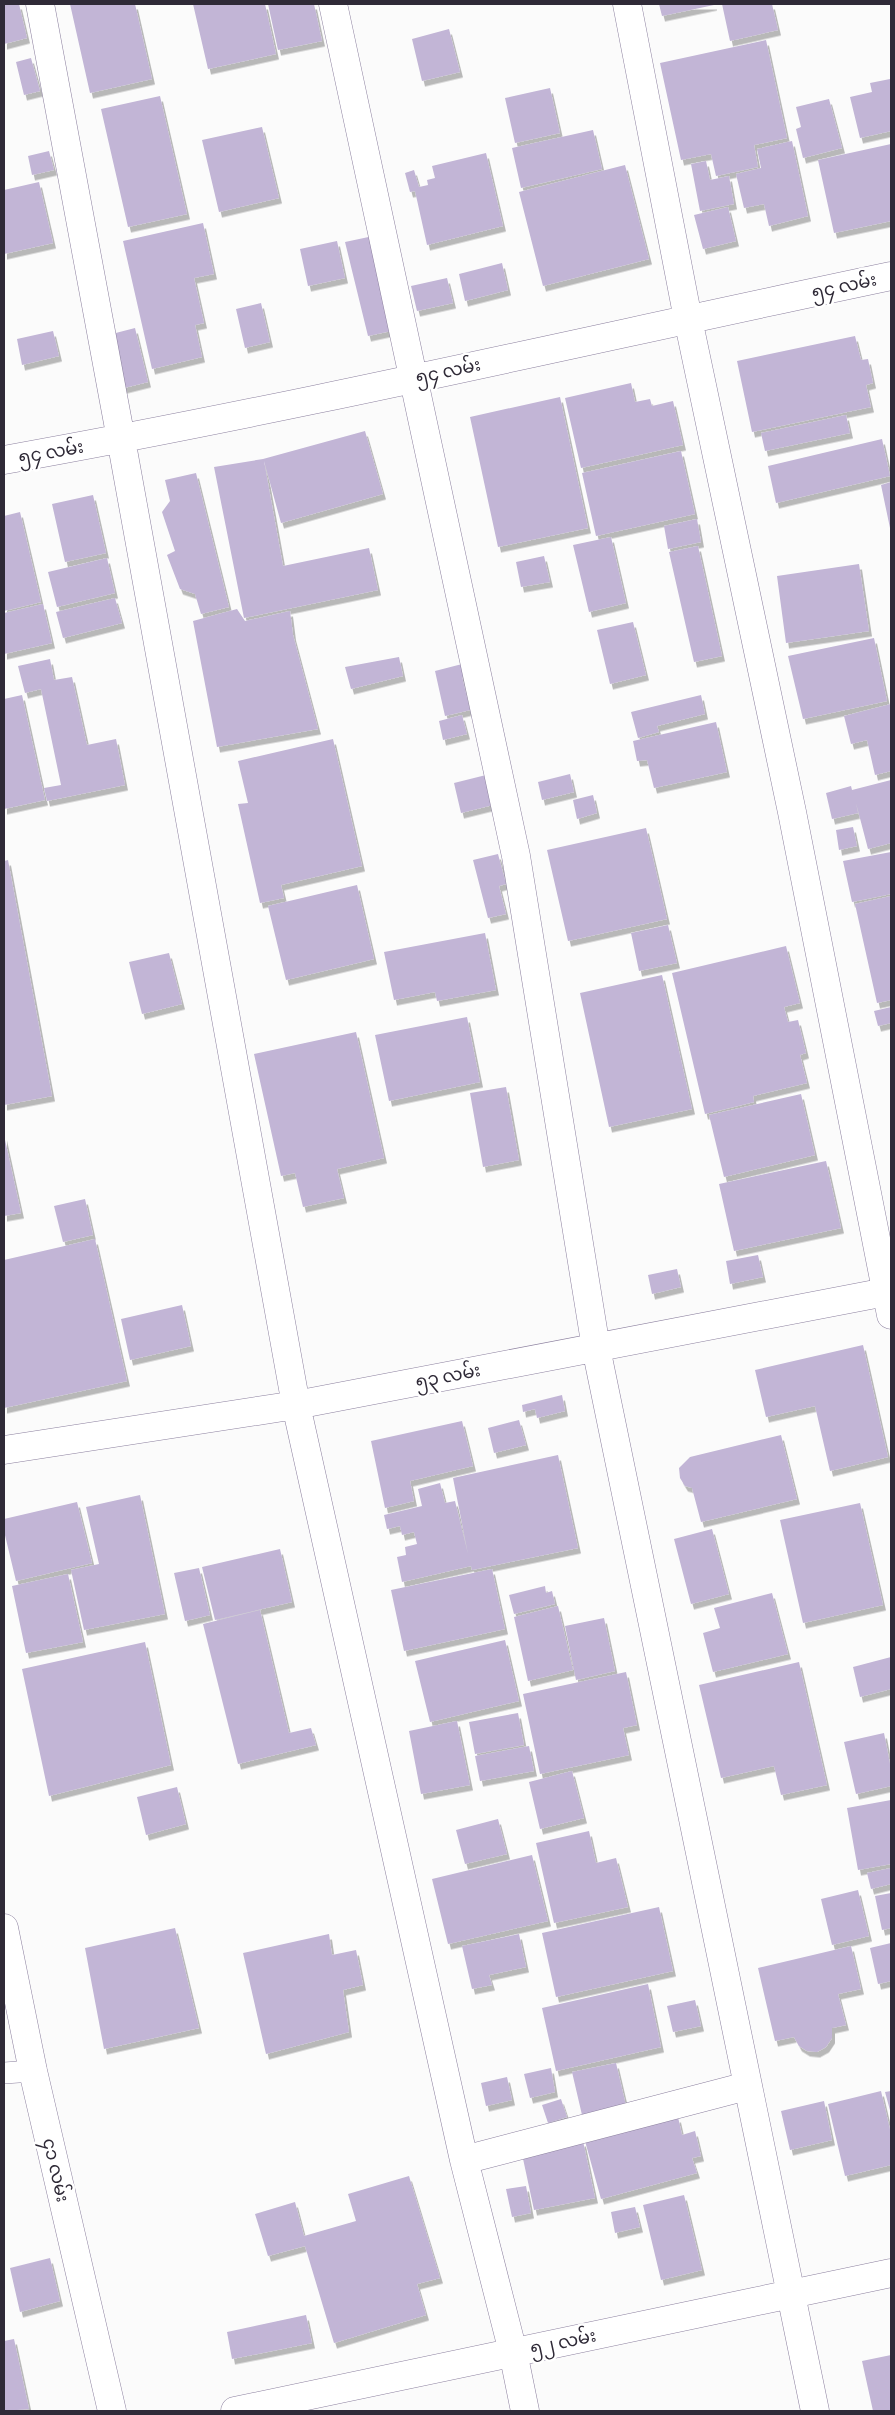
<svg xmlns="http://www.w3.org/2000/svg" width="895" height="2415" viewBox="0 0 895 2415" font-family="Signika,'Noto Sans Myanmar',sans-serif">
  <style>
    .building { fill: #c2b5d6; filter: url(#shadow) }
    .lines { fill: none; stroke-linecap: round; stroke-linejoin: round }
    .lane-casing { stroke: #8c809f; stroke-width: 22 }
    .street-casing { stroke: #8c809f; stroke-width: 29 }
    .lane { stroke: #fff; stroke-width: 21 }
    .street { stroke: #fff; stroke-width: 28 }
    .labels { text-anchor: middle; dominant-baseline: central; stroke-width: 5; stroke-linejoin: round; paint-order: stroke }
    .street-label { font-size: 18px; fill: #2f2a37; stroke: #fff }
  </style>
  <defs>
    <filter id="shadow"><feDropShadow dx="3" dy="5.5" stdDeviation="0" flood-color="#0004"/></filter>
  </defs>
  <rect width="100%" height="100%" fill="#fbfbfb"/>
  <!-- building -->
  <path class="building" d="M 4,4 L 19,4 L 27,38 L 4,44 Z
    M 70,4 L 135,4 L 152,79 L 90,93 Z
    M 193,4 L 265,4 L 276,54 L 208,69 Z
    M 268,4 L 314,4 L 322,41 L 278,50 Z
    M 659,4 L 714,4 L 714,5 L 662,16 Z
    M 722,4 L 772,4 L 778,30 L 730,41 Z
    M 449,29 L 460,72 L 422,81 L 412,39 Z
    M 766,40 L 787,138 L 754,145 L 758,167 L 716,176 L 711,154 L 681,160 L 660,63 Z
    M 31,58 L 40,91 L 24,95 L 16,62 Z
    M 890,79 L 891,131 L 860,138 L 850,97 L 872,92 L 870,83 Z
    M 550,88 L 560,133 L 515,143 L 505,98 Z
    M 160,96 L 187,214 L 128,227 L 101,109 Z
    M 829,99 L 842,148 L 803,158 L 796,129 L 801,127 L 796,107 Z
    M 262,127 L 279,198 L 219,212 L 202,140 Z
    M 593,130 L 602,169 L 521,188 L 512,148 Z
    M 792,141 L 808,216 L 769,226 L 764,204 L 744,208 L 736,174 L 761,168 L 757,149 Z
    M 891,144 L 891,221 L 834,233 L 818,160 Z
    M 49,151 L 54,170 L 32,175 L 28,156 Z
    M 486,153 L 503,226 L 427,245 L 415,191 L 410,192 L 405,173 L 414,170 L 419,187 L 428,185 L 427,180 L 435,178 L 432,166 Z
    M 706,161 L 710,180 L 729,176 L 734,204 L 700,211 L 691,164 Z
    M 625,165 L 649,259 L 543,286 L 519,192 Z
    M 39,182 L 53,243 L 4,254 L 4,190 Z
    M 728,207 L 736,241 L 703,249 L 694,215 Z
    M 203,223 L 214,274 L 194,278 L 204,323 L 195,325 L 202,357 L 152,369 L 123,241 Z
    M 378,235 L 400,329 L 368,336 L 345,242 Z
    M 337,241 L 345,278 L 308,286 L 300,249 Z
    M 502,263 L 508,290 L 465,301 L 459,274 Z
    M 447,278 L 453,303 L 417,311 L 411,286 Z
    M 261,303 L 270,342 L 245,348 L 236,309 Z
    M 135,328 L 148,382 L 120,389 L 108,335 Z
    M 53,331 L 59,356 L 22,365 L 17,339 Z
    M 855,336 L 861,360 L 868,359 L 873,383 L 866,385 L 871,407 L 752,432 L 737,361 Z
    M 631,383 L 635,402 L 650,399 L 652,406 L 673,401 L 683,445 L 581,468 L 565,398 Z
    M 560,397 L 588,528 L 498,547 L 470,417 Z
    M 846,415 L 850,433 L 765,451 L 761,433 Z
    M 365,431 L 383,494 L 281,523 L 264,461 L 283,566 L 369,548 L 378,590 L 244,618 L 214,467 L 263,459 Z
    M 882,439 L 890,476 L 776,503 L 768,466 Z
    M 681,451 L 695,514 L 596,536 L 582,473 Z
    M 196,473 L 229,607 L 201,614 L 195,594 L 180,589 L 167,555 L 175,551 L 162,512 L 170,501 L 165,480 Z
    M 891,482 L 891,528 L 890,528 L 881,485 Z
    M 93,495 L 106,553 L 65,562 L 52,504 Z
    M 20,512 L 41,602 L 4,611 L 4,516 Z
    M 697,519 L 701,542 L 668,549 L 664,526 Z
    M 611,537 L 626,603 L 589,612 L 573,545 Z
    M 698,546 L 722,656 L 694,662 L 669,552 Z
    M 544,556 L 550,582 L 521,587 L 516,562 Z
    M 107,558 L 115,593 L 57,607 L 48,572 Z
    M 859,564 L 869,631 L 786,643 L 777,576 Z
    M 115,598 L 122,623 L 63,638 L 56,612 Z
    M 43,604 L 52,643 L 4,654 L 4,613 Z
    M 237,609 L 245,621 L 290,611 L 293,635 L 318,729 L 217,747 L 193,621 Z
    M 633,622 L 646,675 L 610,684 L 597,630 Z
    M 874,638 L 887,701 L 803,719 L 788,656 Z
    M 399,657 L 403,676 L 351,689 L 345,667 Z
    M 50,659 L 54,680 L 72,677 L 87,745 L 116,739 L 125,785 L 47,801 L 44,788 L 61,785 L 41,689 L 25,693 L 18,666 Z
    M 466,663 L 469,675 L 462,677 L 470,710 L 445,716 L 435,671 Z
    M 22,695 L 45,800 L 4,809 L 4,699 Z
    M 701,695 L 705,714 L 657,726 L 659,732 L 638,738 L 631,712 Z
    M 891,704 L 891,771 L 875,775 L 867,740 L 851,744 L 844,716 Z
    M 462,715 L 467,734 L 443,740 L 439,721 Z
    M 716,722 L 727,772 L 654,788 L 647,760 L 637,761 L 633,741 Z
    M 333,739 L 362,866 L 281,885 L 284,898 L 260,903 L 238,804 L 248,803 L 238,761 Z
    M 490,774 L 497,804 L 461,813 L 454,783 Z
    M 570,774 L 574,792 L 542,800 L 538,782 Z
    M 891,780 L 891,843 L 868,849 L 856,803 L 858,813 L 832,819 L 826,793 L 851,786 L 852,790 Z
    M 593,795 L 597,813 L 577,819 L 573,800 Z
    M 853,827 L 857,846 L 839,850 L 836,830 Z
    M 646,828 L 667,919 L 568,941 L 547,850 Z
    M 891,852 L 891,894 L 852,902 L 843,861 Z
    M 498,854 L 506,884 L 499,886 L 506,914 L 488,918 L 473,860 Z
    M 8,860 L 52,1096 L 4,1105 L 4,861 Z
    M 357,885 L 374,959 L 286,980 L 268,906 Z
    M 891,896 L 891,1000 L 877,1003 L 855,904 Z
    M 668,925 L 677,963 L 639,971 L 631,933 Z
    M 485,933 L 496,990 L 437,1001 L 435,992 L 394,1000 L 384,952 Z
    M 786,946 L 800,1003 L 784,1007 L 788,1022 L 798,1020 L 806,1053 L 800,1055 L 807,1083 L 753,1096 L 754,1102 L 705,1114 L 672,973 Z
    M 169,953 L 182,1004 L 142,1014 L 129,962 Z
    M 662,975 L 692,1109 L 609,1127 L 580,993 Z
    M 891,1007 L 891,1023 L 878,1026 L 874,1011 Z
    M 467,1017 L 480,1082 L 389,1101 L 375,1035 Z
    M 356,1032 L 384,1158 L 337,1169 L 344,1198 L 303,1207 L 295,1173 L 281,1176 L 254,1054 Z
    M 506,1087 L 519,1160 L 483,1167 L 470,1093 Z
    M 801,1094 L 815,1155 L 724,1177 L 709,1115 Z
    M 4,1135 L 21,1213 L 4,1216 Z
    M 826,1161 L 841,1228 L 734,1251 L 719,1184 Z
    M 85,1199 L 93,1235 L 63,1242 L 54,1206 Z
    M 95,1239 L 127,1381 L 4,1408 L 4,1260 Z
    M 758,1255 L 763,1277 L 730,1284 L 726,1261 Z
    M 677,1269 L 681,1287 L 652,1294 L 648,1275 Z
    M 182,1305 L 191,1346 L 130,1360 L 121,1319 Z
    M 863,1345 L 888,1457 L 830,1471 L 815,1406 L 766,1417 L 755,1370 Z
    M 562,1395 L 565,1411 L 537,1418 L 535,1409 L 523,1412 L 522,1405 Z
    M 519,1420 L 526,1445 L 494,1453 L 488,1428 Z
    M 462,1421 L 473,1466 L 410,1481 L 414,1501 L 385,1508 L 371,1441 Z
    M 781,1435 L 797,1499 L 701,1522 L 692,1488 L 685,1486 L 680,1478 L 679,1468 L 690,1457 Z
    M 558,1455 L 578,1548 L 472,1570 L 471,1566 L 402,1582 L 397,1557 L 406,1555 L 405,1547 L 417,1544 L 414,1532 L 402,1535 L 400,1526 L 387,1529 L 384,1515 L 422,1506 L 418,1489 L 440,1483 L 445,1503 L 455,1501 L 468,1554 L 453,1478 Z
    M 140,1495 L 165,1614 L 84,1630 L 71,1570 L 99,1564 L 86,1507 Z
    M 77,1502 L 92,1563 L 16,1581 L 4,1531 L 4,1519 Z
    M 860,1503 L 883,1605 L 803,1623 L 780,1520 Z
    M 712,1529 L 729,1594 L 691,1604 L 674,1539 Z
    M 280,1549 L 292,1602 L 215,1620 L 202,1567 Z
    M 199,1568 L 210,1615 L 185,1621 L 174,1573 Z
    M 492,1569 L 505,1629 L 404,1651 L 391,1590 Z
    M 68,1574 L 83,1642 L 26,1653 L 12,1586 Z
    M 545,1586 L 546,1593 L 552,1591 L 555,1604 L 514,1614 L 509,1595 Z
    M 772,1593 L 788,1654 L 713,1672 L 703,1633 L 720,1628 L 714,1608 Z
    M 558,1606 L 573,1670 L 528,1681 L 514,1617 Z
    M 260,1610 L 289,1733 L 311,1728 L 316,1745 L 238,1764 L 203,1624 Z
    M 604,1618 L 615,1671 L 576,1680 L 565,1626 Z
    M 505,1640 L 519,1701 L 430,1722 L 415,1661 Z
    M 145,1642 L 171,1765 L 49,1796 L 22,1669 Z
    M 891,1657 L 891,1689 L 860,1697 L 853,1667 Z
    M 799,1662 L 827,1785 L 781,1795 L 774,1766 L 721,1778 L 699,1685 Z
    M 626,1672 L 637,1725 L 623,1728 L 629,1755 L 540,1774 L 523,1694 Z
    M 518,1713 L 524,1745 L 475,1754 L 469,1722 Z
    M 457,1721 L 470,1785 L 421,1794 L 409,1731 Z
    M 884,1733 L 891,1769 L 891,1786 L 856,1794 L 844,1742 Z
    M 529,1746 L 534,1771 L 480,1781 L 475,1756 Z
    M 572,1771 L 584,1818 L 540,1829 L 529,1782 Z
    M 177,1787 L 186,1824 L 146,1835 L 137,1797 Z
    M 891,1800 L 891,1864 L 858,1870 L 847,1808 Z
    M 498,1819 L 507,1854 L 465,1864 L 456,1830 Z
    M 589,1831 L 596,1863 L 616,1858 L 628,1907 L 554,1923 L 536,1843 Z
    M 532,1855 L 548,1921 L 448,1944 L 432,1879 Z
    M 891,1868 L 891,1884 L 871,1889 L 867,1873 Z
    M 858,1890 L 869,1936 L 832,1945 L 821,1899 Z
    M 891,1893 L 891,1928 L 882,1930 L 875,1896 Z
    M 659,1907 L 673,1971 L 556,1997 L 542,1933 Z
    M 175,1928 L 199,2028 L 104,2049 L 85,1948 Z
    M 329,1934 L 332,1955 L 356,1950 L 363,1985 L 343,1990 L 349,2032 L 266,2054 L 243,1953 Z
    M 519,1934 L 526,1967 L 489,1975 L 492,1985 L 472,1989 L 462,1946 Z
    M 891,1943 L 891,1981 L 878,1984 L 870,1948 Z
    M 851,1946 L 861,1989 L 838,1994 L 846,2025 L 832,2028 L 832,2038 L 826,2047 L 817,2052 L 807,2051 L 799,2046 L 794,2037 L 775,2041 L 758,1968 Z
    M 648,1984 L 661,2047 L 556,2071 L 542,2008 Z
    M 695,2000 L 701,2026 L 673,2032 L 667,2006 Z
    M 616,2063 L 626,2106 L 582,2115 L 572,2072 Z
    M 551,2068 L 555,2092 L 530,2098 L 524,2074 Z
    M 507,2077 L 512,2100 L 486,2106 L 481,2083 Z
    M 881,2091 L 891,2134 L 891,2165 L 845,2176 L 828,2104 Z
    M 891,2091 L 891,2114 L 885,2092 Z
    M 561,2099 L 567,2117 L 548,2123 L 542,2105 Z
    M 824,2101 L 832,2140 L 790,2150 L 781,2111 Z
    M 678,2117 L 682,2135 L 695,2131 L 701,2156 L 692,2158 L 697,2173 L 601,2199 L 585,2141 Z
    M 583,2141 L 595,2198 L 534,2210 L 522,2154 Z
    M 409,2176 L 440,2278 L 417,2284 L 426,2315 L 334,2343 L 305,2246 L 268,2256 L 255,2214 L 295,2202 L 304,2236 L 356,2221 L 348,2194 Z
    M 526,2186 L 531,2213 L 512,2217 L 506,2189 Z
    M 684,2195 L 702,2270 L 661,2280 L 643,2205 Z
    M 635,2207 L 640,2227 L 615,2233 L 611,2212 Z
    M 50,2258 L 60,2301 L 20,2312 L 10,2268 Z
    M 306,2315 L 312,2343 L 232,2359 L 227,2332 Z
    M 14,2339 L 29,2409 L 4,2411 L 4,2341 Z
    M 891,2355 L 891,2411 L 873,2411 L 862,2361 Z"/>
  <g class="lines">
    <defs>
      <path id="lane" d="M 4,2073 L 33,2071"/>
      <path id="street" d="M 40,4 L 121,439 L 296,1405 L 464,2160 L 513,2352 L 525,2411
        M 333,4 L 516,856 L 596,1348 L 815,2411
        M 627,4 L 688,319 L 792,812 L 891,1315
        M 4,460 C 301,407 596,338 891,276
        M 4,1450 L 296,1405 L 891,1291
        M 4,1928 L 33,2071 L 112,2411
        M 464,2160 L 747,2086
        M 235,2411 L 891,2273"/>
    </defs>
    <!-- lane casing -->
    <use href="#lane" class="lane-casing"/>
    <!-- street casing -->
    <use href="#street" class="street-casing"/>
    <!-- lane -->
    <use href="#lane" class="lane"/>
    <!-- street -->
    <use href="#street" class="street"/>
  </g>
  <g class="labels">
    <!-- street labels -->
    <g class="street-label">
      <text transform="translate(844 286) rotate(-12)">၅၄ လမ်း</text>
      <text transform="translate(448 371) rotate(-12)">၅၄ လမ်း</text>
      <text transform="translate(51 452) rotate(-10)">၅၄ လမ်း</text>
      <text transform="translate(448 1376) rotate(-11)">၅၃ လမ်း</text>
      <text transform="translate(56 2170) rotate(77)">၄၁ လမ်း</text>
      <text transform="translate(563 2342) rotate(-12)">၅၂ လမ်း</text>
    </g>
  </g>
  <!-- border -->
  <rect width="895" height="2415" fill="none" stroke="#2f2a37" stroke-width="10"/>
</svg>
